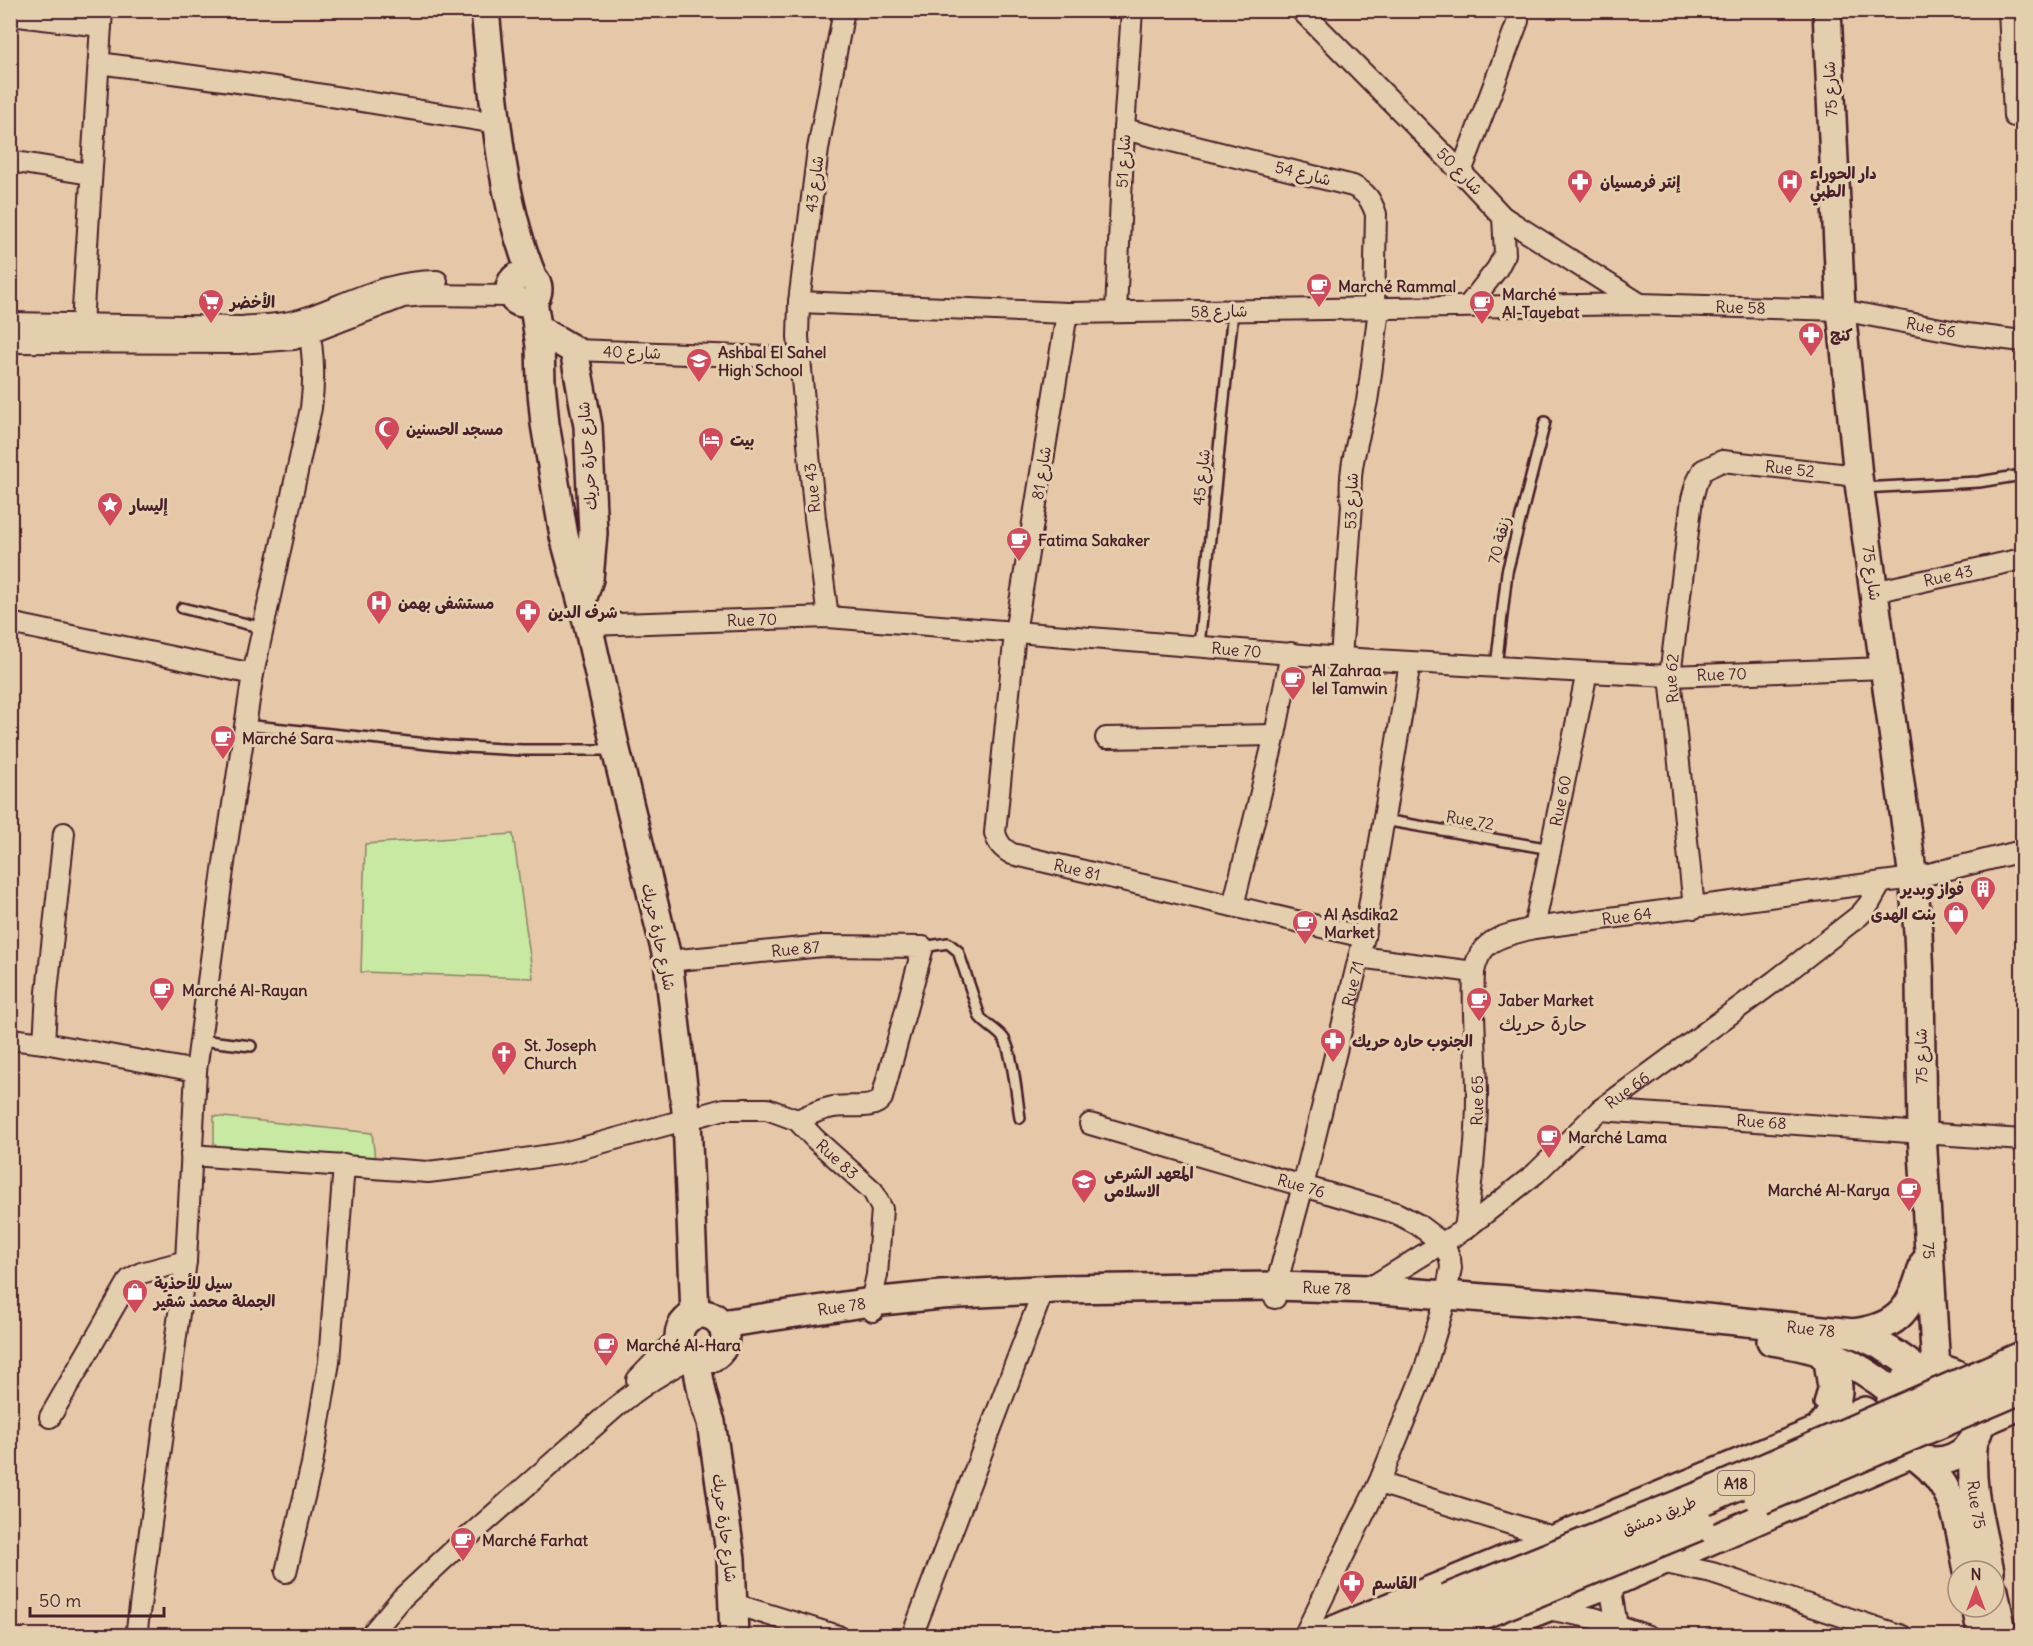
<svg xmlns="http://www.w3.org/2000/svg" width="2033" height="1646" viewBox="0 0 2033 1646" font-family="Delius,'Playpen Sans Arabic',sans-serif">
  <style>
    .green { fill: #c8e9a2; stroke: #898466; stroke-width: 1.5 }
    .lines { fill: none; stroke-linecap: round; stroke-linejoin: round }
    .lane-casing { stroke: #4a1f2b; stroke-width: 14 }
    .street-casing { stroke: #4a1f2b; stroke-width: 24 }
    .secondary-casing { stroke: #4a1f2b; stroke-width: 32 }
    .highway-casing { stroke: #4a1f2b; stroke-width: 38 }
    .lane { stroke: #e3cead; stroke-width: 9 }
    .street { stroke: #e3cead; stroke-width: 20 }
    .secondary { stroke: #e3cead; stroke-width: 27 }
    .highway { stroke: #e3cead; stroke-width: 33 }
    .highway-bridge-casing { stroke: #4a1f2b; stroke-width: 38; stroke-linecap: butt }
    .highway-bridge { stroke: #e3cead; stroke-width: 33 }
    .labels { text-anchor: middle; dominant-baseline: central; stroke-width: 6; stroke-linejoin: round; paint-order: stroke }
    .shield { fill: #e3cead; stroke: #785452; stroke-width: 1.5 }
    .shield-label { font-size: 15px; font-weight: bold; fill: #4a1f2b }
    .street-label { font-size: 16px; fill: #4a1f2b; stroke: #e3cead }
    .poi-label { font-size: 16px; font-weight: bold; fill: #4a1f2b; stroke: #e3cead; text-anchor: start }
    .quarter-label { font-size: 20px; fill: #4a1f2b; stroke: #e3cead }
  </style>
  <rect width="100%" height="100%" fill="#e6c8a8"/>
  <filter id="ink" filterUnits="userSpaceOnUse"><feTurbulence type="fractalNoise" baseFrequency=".0167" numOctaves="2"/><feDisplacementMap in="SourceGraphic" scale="12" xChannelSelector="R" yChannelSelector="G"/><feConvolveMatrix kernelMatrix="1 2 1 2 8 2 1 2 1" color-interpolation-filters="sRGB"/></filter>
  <g filter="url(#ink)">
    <!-- green -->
    <path class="green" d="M 513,834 L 533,978 L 361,972 L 365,844 Z
      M 214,1116 L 372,1133 L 375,1160 L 214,1147 Z"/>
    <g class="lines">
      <defs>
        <path id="lane" d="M 1861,488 L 1979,482 L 2022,475
          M 182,608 L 263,628
          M 1199,646 L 1233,311
          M 1496,667 L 1507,572 L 1545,422
          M 245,725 L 447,746 L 522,750 L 614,750
          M 1384,820 L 1551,849
          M 923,947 L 948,943 L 958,951 L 980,1017 C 987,1026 998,1030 1004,1039 C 1013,1053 1017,1099 1020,1118
          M 200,1040 L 251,1046
          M 1819,1404 L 1823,1388 L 1820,1368"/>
        <g id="street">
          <path d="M 1301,10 L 1461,172 L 1503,217 L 1640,304"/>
          <path d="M 2009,10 L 2014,116"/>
          <path d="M 10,15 L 101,26"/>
          <path d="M 99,63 L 281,88 L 496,123"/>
          <path d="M 1124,129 L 1353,186 C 1367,193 1371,200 1376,214 L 1374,309"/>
          <path d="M 10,161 L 90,174"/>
          <path d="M 1461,172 L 1518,21"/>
          <path id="s1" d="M 799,302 L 1067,313 L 1640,304 L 1841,310 L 1967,334 L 2022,341"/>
          <path d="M 1468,306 L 1497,269 L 1505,254 L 1503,217"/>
          <path d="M 1116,312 L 1124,129 L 1132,10"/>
          <path id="s2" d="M 1067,313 L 1015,633 L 995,833 C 998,844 1003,849 1012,854 L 1364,937"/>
          <path d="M 10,323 L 240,327 C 262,325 287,325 309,317 C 353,301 387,281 437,281"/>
          <path d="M 82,324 L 102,10"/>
          <path d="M 10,342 L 239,343 L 294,339 L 403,297 L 424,295 L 512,296"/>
          <path d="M 574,350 L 799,358"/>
          <path id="s3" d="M 1874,592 L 2022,559"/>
          <path d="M 828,617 L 815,518 L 798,337 L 799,302 L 818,149 L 844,10"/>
          <path d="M 10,623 L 253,674"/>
          <path id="s4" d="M 588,625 L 828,617 L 1341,658 L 1587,672 L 1670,676 L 1885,668"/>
          <path d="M 1341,658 L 1352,505 C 1346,470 1360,436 1367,401 C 1372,371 1375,339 1379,309"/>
          <path d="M 1106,738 L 1275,735"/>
          <path d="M 1233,906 L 1275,735 L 1291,653"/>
          <path id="s5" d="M 1694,908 L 1670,676 L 1692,499 L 1696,484 L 1703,470 L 1722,461 L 1858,476"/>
          <path id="s6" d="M 1534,928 L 1587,672"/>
          <path id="s7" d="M 1359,957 L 1474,972 C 1480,937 1505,936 1534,928 L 1913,878 L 2022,851"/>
          <path id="s8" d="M 668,961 L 823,946 L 923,947 L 882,1098 C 873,1112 845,1103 829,1108 C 818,1110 808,1116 797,1120"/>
          <path d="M 10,1039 L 44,1043 L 196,1071"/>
          <path d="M 44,1043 L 47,992 L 64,833"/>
          <path id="s9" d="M 1600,1110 L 2022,1140"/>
          <path id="s10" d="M 1090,1124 L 1396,1213 L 1417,1224 L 1441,1242 L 1446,1249 L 1450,1259 L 1451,1268 L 1443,1308 L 1425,1369 L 1379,1483 L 1304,1636"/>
          <path id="s11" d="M 191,1155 L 428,1172 L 470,1167 L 564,1153 L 724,1109 L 767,1109 L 797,1120 L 815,1139 L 873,1191 L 882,1209 L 877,1275 L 871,1302 L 873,1311"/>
          <path id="s12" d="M 1465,1229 C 1471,1185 1477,1141 1477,1096 C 1477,1055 1472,1013 1474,972"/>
          <path id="s13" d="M 1368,1289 L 1465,1229 L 1536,1173 L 1600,1110 L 1775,981 L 1860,915 L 1869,904 L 1881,883"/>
          <path id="s14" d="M 1275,1298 L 1276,1286 L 1303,1186 L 1364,937 L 1410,663"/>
          <path d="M 637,1380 L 678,1337"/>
          <path d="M 50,1417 L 130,1279 L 141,1273 L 186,1261"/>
          <path d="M 1379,1483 L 1556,1538"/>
          <path d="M 1661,1562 L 1712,1573 L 1902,1636"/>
          <path d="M 286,1572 L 312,1464 L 329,1362 L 344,1165"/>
          <path d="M 1614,1582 L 1612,1597 L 1617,1626"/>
          <path d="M 734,1604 L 838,1636"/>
          <path d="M 1547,1609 L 1594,1618 L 1648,1636"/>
          <path d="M 136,1636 L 186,1261 L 196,1071 L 224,863 L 253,674 L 311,408 C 315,377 314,348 306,318"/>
          <path d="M 370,1636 L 402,1598 L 458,1546 L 617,1406 C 640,1387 664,1371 691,1358"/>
          <path d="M 912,1636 L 1040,1299"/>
        </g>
        <g id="secondary">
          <path d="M 485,10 C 494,99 499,195 533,278"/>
          <path id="s15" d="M 1827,10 L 1841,310 L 1858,476 L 1913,878 L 1918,932 L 1920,980 L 1922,1134 L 1936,1369"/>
          <circle cx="524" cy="289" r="14"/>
          <path d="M 533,300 L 540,346 L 541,382 L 545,424 L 564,536 L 588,625 L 616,750 L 668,961 L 687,1119 L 695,1314"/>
          <path d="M 538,329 L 574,350 L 588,426 L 593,533 L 589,579 L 582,601"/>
          <circle cx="702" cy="1337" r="23"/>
          <path id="s16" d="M 721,1324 L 871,1302 L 941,1295 L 1056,1289 L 1276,1286 L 1368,1289 L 1589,1306 L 1853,1333 C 1879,1343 1899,1354 1919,1372"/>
          <path d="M 1853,1333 C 1902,1327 1911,1307 1924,1263"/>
          <path d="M 1771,1341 C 1824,1349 1852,1359 1894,1393"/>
          <path d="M 1817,1349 C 1845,1376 1845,1400 1819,1429"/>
          <path d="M 697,1360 C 699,1382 703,1401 711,1422 L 731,1559 L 734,1636"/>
          <circle cx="1935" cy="1415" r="46"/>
          <path d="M 1980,1423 L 2022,1405"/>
          <path id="s17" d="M 1974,1439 C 1968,1484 1981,1527 1990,1571"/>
          <path d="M 1919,1459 C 1957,1487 1959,1527 1968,1571"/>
          <path d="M 1994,1591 L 2003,1636"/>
          <path d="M 1976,1607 L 1982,1636"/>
          <path d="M 1319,1636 L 1865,1411"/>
          <path d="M 1473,1636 L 1614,1582 L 1910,1454"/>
        </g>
        <path id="highway" d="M 1359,1636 L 1447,1601
          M 1422,1636 L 1460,1621"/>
      </defs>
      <!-- lane casing -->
      <use href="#lane" class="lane-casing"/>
      <!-- street casing -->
      <use href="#street" class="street-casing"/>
      <!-- secondary casing -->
      <use href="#secondary" class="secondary-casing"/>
      <!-- highway casing -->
      <use href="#highway" class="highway-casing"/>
      <!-- lane -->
      <use href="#lane" class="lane"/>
      <!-- street -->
      <use href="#street" class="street"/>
      <!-- secondary -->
      <use href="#secondary" class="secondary"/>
      <!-- highway -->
      <use href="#highway" class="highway"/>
      <defs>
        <path id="highway-bridge" d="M 1761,1497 L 2022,1386
          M 1447,1601 L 1707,1496 L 2022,1359
          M 1460,1621 L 1697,1524"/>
      </defs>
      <!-- highway-bridge casing -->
      <use href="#highway-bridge" class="highway-bridge-casing"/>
      <!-- highway-bridge -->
      <use href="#highway-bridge" class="highway-bridge"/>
    </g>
  </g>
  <!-- icons -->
  <defs>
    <symbol id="pharmacy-pin" viewBox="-11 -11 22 30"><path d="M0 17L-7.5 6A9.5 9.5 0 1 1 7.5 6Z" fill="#d1495b" stroke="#e3cead"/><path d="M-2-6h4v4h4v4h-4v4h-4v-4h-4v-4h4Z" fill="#fff"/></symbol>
    <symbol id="hospital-pin" viewBox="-11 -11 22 30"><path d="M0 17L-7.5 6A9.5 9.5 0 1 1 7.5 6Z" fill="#d1495b" stroke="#e3cead"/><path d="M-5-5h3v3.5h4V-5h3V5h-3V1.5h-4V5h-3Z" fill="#fff"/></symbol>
    <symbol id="cafe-pin" viewBox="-11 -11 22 30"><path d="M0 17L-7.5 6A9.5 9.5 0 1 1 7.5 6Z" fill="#d1495b" stroke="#e3cead"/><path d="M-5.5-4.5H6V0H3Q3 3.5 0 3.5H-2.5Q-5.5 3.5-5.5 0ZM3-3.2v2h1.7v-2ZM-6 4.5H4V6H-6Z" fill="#fff"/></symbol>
    <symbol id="supermarket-pin" viewBox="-11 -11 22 30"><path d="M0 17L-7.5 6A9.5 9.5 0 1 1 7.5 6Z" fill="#d1495b" stroke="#e3cead"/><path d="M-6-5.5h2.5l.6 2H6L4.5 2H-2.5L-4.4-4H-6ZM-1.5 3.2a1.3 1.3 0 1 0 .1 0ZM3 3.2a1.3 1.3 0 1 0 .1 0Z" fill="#fff"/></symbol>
    <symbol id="school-pin" viewBox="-11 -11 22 30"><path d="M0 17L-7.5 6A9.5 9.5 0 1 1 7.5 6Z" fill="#d1495b" stroke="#e3cead"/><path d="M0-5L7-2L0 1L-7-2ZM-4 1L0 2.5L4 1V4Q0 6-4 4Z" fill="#fff"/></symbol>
    <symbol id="mosque-pin" viewBox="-11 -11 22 30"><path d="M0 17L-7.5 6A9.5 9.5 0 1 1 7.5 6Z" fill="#d1495b" stroke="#e3cead"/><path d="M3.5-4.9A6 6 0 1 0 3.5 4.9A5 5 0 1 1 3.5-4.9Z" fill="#fff"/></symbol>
    <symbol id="hotel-pin" viewBox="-11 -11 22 30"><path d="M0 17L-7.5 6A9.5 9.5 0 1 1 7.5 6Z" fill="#d1495b" stroke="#e3cead"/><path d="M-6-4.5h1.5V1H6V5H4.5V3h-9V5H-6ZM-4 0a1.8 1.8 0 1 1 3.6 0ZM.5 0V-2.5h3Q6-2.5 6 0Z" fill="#fff"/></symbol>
    <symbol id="sight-pin" viewBox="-11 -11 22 30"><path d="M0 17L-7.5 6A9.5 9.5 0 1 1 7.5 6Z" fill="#d1495b" stroke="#e3cead"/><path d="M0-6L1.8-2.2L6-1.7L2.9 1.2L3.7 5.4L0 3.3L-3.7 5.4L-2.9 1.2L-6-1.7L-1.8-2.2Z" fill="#fff"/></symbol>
    <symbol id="building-pin" viewBox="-11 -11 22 30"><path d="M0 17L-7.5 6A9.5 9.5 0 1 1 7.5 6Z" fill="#d1495b" stroke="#e3cead"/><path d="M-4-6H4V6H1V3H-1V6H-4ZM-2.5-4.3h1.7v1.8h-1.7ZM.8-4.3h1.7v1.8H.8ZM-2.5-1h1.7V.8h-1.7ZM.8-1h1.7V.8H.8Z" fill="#fff"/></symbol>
    <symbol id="shop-pin" viewBox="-11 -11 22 30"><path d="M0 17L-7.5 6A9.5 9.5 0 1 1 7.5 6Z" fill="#d1495b" stroke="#e3cead"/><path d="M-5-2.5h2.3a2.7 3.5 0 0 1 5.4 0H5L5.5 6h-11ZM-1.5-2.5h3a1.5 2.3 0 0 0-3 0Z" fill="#fff"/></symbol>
    <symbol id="church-pin" viewBox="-11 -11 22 30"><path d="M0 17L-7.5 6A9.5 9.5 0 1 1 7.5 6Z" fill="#d1495b" stroke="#e3cead"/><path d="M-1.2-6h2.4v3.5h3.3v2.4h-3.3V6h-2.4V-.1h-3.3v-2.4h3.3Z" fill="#fff"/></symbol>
  </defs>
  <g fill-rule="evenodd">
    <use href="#pharmacy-pin" x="1565" y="167" width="30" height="40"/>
    <use href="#hospital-pin" x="1775" y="167" width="30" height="40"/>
    <use href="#cafe-pin" x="1304" y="271" width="30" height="40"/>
    <use href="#supermarket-pin" x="196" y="287" width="30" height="40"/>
    <use href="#cafe-pin" x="1467" y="288" width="30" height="40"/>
    <use href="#pharmacy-pin" x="1796" y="320" width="30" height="40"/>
    <use href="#school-pin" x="684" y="346" width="30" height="40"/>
    <use href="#mosque-pin" x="372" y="414" width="30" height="40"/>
    <use href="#hotel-pin" x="696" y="425" width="30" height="40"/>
    <use href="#sight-pin" x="95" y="490" width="30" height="40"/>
    <use href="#cafe-pin" x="1004" y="525" width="30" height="40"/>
    <use href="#hospital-pin" x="364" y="588" width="30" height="40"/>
    <use href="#pharmacy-pin" x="513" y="597" width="30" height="40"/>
    <use href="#cafe-pin" x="1278" y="664" width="30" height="40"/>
    <use href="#cafe-pin" x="208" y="723" width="30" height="40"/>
    <use href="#building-pin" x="1968" y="874" width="30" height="40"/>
    <use href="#shop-pin" x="1941" y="899" width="30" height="40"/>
    <use href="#cafe-pin" x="1290" y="908" width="30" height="40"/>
    <use href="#cafe-pin" x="147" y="975" width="30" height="40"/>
    <use href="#cafe-pin" x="1464" y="985" width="30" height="40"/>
    <use href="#pharmacy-pin" x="1318" y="1026" width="30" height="40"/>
    <use href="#church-pin" x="489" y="1039" width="30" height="40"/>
    <use href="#cafe-pin" x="1534" y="1122" width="30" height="40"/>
    <use href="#school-pin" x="1069" y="1167" width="30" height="40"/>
    <use href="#cafe-pin" x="1894" y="1175" width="30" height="40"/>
    <use href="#shop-pin" x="120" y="1277" width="30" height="40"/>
    <use href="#cafe-pin" x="591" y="1330" width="30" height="40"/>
    <use href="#cafe-pin" x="448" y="1525" width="30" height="40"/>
    <use href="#pharmacy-pin" x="1337" y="1568" width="30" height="40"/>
  </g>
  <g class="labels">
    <!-- shield labels -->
    <rect class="shield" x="1718" y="1471" width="36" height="24" rx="4.5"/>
    <g class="shield-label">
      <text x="1736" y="1483">A18</text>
    </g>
    <!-- street labels -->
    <g class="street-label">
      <text transform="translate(1830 89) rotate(-93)">شارع 75</text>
      <text transform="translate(1123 161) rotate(-87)">شارع 51</text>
      <text transform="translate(1460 171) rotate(46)">شارع 50</text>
      <text transform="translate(1303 173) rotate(14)">شارع 54</text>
      <text transform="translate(814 184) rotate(-83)">شارع 43</text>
      <text stroke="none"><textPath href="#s1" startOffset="942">Rue 58</textPath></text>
      <text transform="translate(1219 311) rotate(-1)">شارع 58</text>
      <text stroke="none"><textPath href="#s1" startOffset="1134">Rue 56</textPath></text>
      <text transform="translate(632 352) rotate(2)">شارع 40</text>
      <text transform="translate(587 456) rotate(-94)">شارع حارة حريك</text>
      <text stroke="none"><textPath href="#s5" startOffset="532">Rue 52</textPath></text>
      <text transform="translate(1041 473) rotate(-81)">شارع 81</text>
      <text transform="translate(1201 477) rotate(-84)">شارع 45</text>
      <text transform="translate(812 488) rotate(-96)">Rue 43</text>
      <text transform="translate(1351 501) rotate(-88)">شارع 53</text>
      <text transform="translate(1499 540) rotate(-76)">زنقة 70</text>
      <text transform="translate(1872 573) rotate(82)">شارع 75</text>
      <text stroke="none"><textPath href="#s3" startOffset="76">Rue 43</textPath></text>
      <text stroke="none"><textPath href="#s4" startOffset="164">Rue 70</textPath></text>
      <text stroke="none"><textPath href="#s4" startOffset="650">Rue 70</textPath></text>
      <text stroke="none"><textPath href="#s4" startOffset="1136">Rue 70</textPath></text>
      <text stroke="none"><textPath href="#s5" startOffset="231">Rue 62</textPath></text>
      <text stroke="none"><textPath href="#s6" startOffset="130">Rue 60</textPath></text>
      <text transform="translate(1470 820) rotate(10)">Rue 72</text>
      <text stroke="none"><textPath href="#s2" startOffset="620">Rue 81</textPath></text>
      <text stroke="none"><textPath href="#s7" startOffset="290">Rue 64</textPath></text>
      <text transform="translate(659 937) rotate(78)">شارع حارة حريك</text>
      <text stroke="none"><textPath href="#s8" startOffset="128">Rue 87</textPath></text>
      <text stroke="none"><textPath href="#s14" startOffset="324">Rue 71</textPath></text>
      <text transform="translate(1921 1056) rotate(-91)">شارع 75</text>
      <text stroke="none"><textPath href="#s13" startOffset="328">Rue 66</textPath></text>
      <text stroke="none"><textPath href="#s12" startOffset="129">Rue 65</textPath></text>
      <text stroke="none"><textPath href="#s9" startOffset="162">Rue 68</textPath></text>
      <text stroke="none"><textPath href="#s11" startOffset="672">Rue 83</textPath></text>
      <text stroke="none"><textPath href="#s10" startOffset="220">Rue 76</textPath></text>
      <text stroke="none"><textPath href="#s15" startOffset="1246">75</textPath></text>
      <text stroke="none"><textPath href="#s16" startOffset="608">Rue 78</textPath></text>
      <text stroke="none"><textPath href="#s16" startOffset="122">Rue 78</textPath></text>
      <text stroke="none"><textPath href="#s16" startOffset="1094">Rue 78</textPath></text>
      <text stroke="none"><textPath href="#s17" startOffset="66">Rue 75</textPath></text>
      <text transform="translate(1659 1515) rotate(-22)">طريق دمشق</text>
      <text transform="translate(725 1528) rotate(83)">شارع حارة حريك</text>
    </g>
    <!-- poi labels -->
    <g class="poi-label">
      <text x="1810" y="173">دار الحوراء<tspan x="1810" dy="18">الطبي</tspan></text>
      <text x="1600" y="182">إنتر فرمسيان</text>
      <text x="1338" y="286">Marché Rammal</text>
      <text x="1502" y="294">Marché<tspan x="1502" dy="18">Al-Tayebat</tspan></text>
      <text x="230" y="302">الأخضر</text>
      <text x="1830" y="335">كنج</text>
      <text x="718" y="352">Ashbal El Sahel<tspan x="718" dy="18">High School</tspan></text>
      <text x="406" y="429">مسجد الحسنين</text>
      <text x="730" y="440">بيت</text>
      <text x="130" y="505">إليسار</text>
      <text x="1038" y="540">Fatima Sakaker</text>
      <text x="398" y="603">مستشفى بهمن</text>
      <text x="548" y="612">شرف الدين</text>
      <text x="1312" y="670">Al Zahraa<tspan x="1312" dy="18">lel Tamwin</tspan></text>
      <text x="242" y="738">Marché Sara</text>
      <text x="1964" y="889" text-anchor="end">فواز وبدير</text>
      <text x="1324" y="914">Al Asdika2<tspan x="1324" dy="18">Market</tspan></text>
      <text x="1936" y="914" text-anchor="end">بنت الهدى</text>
      <text x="182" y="990">Marché Al-Rayan</text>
      <text x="1498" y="1000">Jaber Market</text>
      <text x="1352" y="1041">الجنوب حاره حريك</text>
      <text x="524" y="1045">St. Joseph<tspan x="524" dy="18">Church</tspan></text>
      <text x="1568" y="1137">Marché Lama</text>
      <text x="1104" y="1173">المعهد الشرعى<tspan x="1104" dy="18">الاسلامى</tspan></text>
      <text x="1890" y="1190" text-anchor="end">Marché Al-Karya</text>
      <text x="154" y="1283">سيل للأحذية<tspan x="154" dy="18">الجملة محمد شقير</tspan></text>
      <text x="626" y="1345">Marché Al-Hara</text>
      <text x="482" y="1540">Marché Farhat</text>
      <text x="1372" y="1583">القاسم</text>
    </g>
    <!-- quarter labels -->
    <g class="quarter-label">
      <text x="1543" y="1023">حارة حريك</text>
    </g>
  </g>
  <!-- margin -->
  <rect width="2033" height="1646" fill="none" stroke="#e3cead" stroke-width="36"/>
  <rect x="18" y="18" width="1997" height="1610" fill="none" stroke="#4a1f2b" stroke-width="2" filter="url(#ink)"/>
  <!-- north arrow -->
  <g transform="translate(1976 1589)"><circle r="28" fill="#e3cead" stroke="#a68879" stroke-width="1.5"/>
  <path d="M0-4.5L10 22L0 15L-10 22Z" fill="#d1495b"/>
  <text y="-9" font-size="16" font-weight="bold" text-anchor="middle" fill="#4a1f2b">N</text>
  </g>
  <!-- scale -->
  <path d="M30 1607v9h134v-9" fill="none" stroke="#4a1f2b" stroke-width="3"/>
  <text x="39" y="1607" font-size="18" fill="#4a1f2b" stroke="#e3cead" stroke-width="4.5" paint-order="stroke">50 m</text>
</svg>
